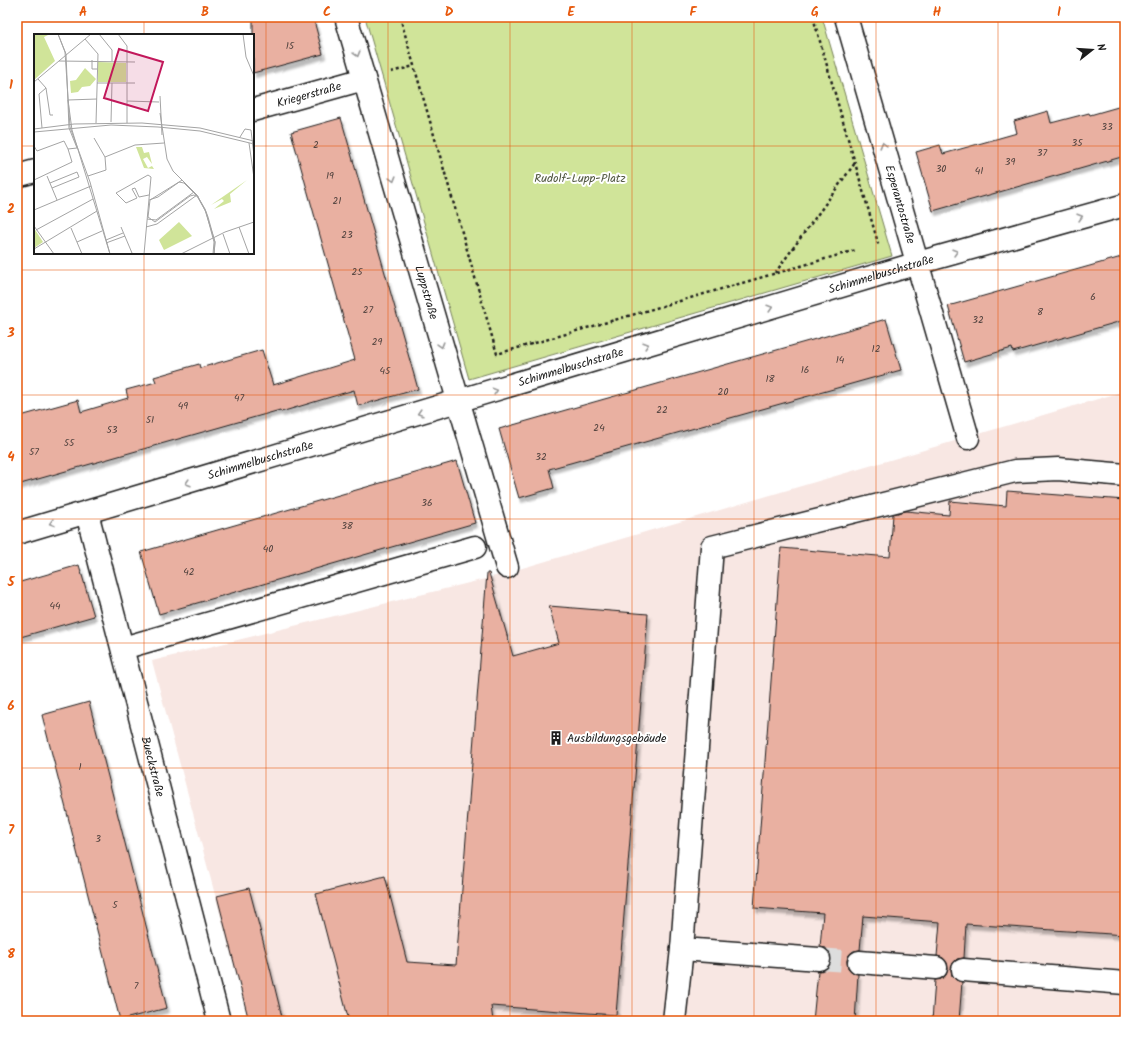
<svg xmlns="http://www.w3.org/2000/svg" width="1142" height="1038" viewBox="0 0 1142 1038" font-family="Kalam,sans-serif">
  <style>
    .built { fill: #f8e7e3 }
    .green { fill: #d0e499; stroke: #76805a }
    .building { fill: #e9b0a1; stroke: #1c1c1c; filter: url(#shadow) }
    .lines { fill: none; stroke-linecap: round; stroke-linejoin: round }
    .minor-tunnel { stroke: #ddd; stroke-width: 22; stroke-dasharray: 22 11; stroke-linecap: butt }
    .minor-casing { stroke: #1c1c1c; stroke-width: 25 }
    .path { stroke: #1c1c1c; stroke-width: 2.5; stroke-dasharray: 3 3; stroke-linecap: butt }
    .minor { stroke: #fff; stroke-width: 22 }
    .oneway { stroke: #999 }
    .grid { fill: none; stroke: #e8590c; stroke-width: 1; stroke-opacity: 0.55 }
    .labels { text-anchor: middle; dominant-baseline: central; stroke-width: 4; stroke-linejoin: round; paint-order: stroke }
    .number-label { font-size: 10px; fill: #4f413d }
    .street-label { font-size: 12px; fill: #1c1c1c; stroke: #fff }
    .park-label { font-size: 12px; fill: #525842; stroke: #fff }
    .poi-label { font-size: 12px; fill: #1c1c1c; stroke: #fff; text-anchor: start }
    .inset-road { fill: none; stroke: #a4a4a4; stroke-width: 1 }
    .view { fill: #c2185b; fill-opacity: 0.15; stroke: #c2185b; stroke-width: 2 }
    .inset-edge { fill: none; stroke: #1c1c1c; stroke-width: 2 }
    .neatline { fill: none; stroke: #e8590c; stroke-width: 1.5 }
    .grid-label { font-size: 13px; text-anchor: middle; font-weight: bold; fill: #e8590c }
  </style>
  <defs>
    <filter id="shadow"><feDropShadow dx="2.5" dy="4.5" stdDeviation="1" flood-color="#0004"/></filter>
  </defs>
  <rect width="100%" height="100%" fill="#fff"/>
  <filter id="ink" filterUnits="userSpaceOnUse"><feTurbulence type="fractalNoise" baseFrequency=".025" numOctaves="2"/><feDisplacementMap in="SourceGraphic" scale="8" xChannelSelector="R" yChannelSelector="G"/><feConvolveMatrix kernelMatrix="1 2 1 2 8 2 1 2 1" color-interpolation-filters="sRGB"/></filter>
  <g filter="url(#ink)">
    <!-- built -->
    <path class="built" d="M 1125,391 L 1125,1021 L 249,1021 L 152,661 L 485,579 Z"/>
    <!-- green -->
    <path class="green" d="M 365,17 L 822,17 L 892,256 L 469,379 Z"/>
    <!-- building -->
    <path class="building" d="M 253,17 L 313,17 L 323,54 L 253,73 Z
      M 1125,105 L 1125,156 L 933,211 L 916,152 L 940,145 L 943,154 L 1017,133 L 1014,121 L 1048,111 L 1051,123 L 1089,113 L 1090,115 Z
      M 341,118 L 418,389 L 358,406 L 354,390 L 281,412 L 280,410 L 17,485 L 17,417 L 78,400 L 81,412 L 128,398 L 126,390 L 156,382 L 154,377 L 199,364 L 200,368 L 262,350 L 273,385 L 355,360 L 291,132 Z
      M 1125,256 L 1125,320 L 1013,352 L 1012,348 L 964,362 L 948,306 Z
      M 886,319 L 901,370 L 549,469 L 554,488 L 519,498 L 499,429 Z
      M 457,461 L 475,523 L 159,614 L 141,552 Z
      M 1007,491 L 1125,500 L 1125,935 L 966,924 L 964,958 L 957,959 L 953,963 L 951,969 L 952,976 L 956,980 L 962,982 L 959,1021 L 932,1021 L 935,980 L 941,979 L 946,975 L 948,969 L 947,963 L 943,958 L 937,956 L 940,922 L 863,916 L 860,950 L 853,951 L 849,955 L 847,961 L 848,968 L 852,972 L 858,974 L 855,1021 L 813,1021 L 818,971 L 825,970 L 830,966 L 831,960 L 830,953 L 826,948 L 820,947 L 823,913 L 754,908 L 781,548 L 890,557 L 893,514 L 906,511 L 949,515 L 950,501 L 1006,506 Z
      M 79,565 L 94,616 L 17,638 L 17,583 Z
      M 487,573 L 489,573 L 513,656 L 559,643 L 549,606 L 648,614 L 616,1015 L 491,1006 L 493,1021 L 349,1021 L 316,894 L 385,876 L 407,962 L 456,965 Z
      M 89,702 L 167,1008 L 120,1020 L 42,715 Z
      M 249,888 L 267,956 L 283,1021 L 249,1021 L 217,896 Z"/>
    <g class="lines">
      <!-- minor-tunnel -->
      <path class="minor-tunnel" d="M 819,959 L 859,962"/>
      <defs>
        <g id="minor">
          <path id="s1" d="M 346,17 L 507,567"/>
          <path id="s2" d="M 846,17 L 968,438"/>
          <path id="s3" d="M 253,110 L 364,79"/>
          <path d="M 17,176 L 35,171"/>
          <path id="s4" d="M 87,513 L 219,1021"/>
          <path id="s5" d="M 17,533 L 918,263 L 1125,205"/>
          <path d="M 123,648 L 475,547"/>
          <path d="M 819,959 L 682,949 L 712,547 L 1015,471 L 1058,469 L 1125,475"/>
          <path d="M 859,962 L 936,968"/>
          <path d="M 963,970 L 1125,983"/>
          <path d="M 674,1021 L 682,949"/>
        </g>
      </defs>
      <!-- minor casing -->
      <use href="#minor" class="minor-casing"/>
      <!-- path -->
      <path class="path" d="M 400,17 L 497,354 L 856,250
        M 813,17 L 878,243 L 877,244
        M 391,72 L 414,66
        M 775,273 L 855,163"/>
      <!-- minor -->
      <use href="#minor" class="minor"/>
    </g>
    <!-- one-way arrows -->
    <defs><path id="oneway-chevron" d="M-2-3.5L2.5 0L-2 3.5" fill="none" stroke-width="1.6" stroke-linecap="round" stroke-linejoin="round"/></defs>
    <g class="oneway">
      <use href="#oneway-chevron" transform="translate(357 54) rotate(74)"/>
      <use href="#oneway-chevron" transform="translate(883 145) rotate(-106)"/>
      <use href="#oneway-chevron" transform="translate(393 179) rotate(74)"/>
      <use href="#oneway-chevron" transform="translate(1080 217) rotate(-16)"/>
      <use href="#oneway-chevron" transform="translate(955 252) rotate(-16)"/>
      <use href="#oneway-chevron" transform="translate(770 308) rotate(-17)"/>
      <use href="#oneway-chevron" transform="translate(441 345) rotate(74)"/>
      <use href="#oneway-chevron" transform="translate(646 345) rotate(-17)"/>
      <use href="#oneway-chevron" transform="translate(495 391) rotate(-17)"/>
      <use href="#oneway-chevron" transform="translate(420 413) rotate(163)"/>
      <use href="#oneway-chevron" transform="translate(188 483) rotate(163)"/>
      <use href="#oneway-chevron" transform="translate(52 523) rotate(164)"/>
    </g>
  </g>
  <!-- grid -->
  <path class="grid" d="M 144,17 L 144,35M 266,17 L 266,1021M 388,17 L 388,1021M 510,17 L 510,1021M 632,17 L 632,1021M 754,17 L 754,1021M 876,17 L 876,1021M 998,17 L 998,1021M 17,146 L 35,146M 253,146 L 1125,146M 144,253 L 144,1021M 17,270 L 1125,270M 17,395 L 1125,395M 17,519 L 1125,519M 17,643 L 1125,643M 17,768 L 1125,768M 17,892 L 1125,892"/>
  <!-- icons -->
  <defs>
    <symbol id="building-bare" viewBox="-9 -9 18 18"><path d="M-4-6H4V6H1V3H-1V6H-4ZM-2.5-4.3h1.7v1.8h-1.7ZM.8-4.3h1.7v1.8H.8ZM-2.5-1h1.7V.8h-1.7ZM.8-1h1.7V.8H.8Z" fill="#1c1c1c" stroke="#fff" stroke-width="2.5" paint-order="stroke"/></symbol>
  </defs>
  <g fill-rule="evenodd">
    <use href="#building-bare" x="546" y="728" width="20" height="20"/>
  </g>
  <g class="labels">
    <!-- number labels -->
    <g class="number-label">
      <text x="290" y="46">15</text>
      <text x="1107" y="127">33</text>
      <text x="1077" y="143">35</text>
      <text x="316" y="145">2</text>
      <text x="1042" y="153">37</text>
      <text x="1010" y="162">39</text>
      <text x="941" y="169">30</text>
      <text x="979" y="171">41</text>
      <text x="330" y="176">19</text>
      <text x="337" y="201">21</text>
      <text x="347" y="235">23</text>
      <text x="357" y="272">25</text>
      <text x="1093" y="297">6</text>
      <text x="368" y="310">27</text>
      <text x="1040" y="312">8</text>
      <text x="978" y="320">32</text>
      <text x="377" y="342">29</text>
      <text x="876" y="349">12</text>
      <text x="840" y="360">14</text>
      <text x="805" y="370">16</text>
      <text x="385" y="371">45</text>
      <text x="770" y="379">18</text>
      <text x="723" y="392">20</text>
      <text x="239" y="398">47</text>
      <text x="183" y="406">49</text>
      <text x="662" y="410">22</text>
      <text x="150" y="420">51</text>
      <text x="599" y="428">24</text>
      <text x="112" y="430">53</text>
      <text x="69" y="443">55</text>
      <text x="34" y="452">57</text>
      <text x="541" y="457">32</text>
      <text x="427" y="503">36</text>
      <text x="347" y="526">38</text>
      <text x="268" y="549">40</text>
      <text x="189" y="572">42</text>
      <text x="55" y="606">44</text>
      <text x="80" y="767">1</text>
      <text x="98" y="839">3</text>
      <text x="115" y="905">5</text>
      <text x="136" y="986">7</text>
    </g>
    <!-- street labels -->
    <g class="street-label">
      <text stroke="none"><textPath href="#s3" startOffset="58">Kriegerstraße</textPath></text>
      <text stroke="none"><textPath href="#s2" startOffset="195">Esperantostraße</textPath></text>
      <text stroke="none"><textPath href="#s5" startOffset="902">Schimmelbuschstraße</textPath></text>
      <text stroke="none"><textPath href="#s1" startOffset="287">Luppstraße</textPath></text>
      <text stroke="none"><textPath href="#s5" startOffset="578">Schimmelbuschstraße</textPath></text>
      <text stroke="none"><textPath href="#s5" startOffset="254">Schimmelbuschstraße</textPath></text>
      <text stroke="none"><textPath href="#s4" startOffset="262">Bueckstraße</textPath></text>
    </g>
    <!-- park labels -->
    <g class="park-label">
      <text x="580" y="178">Rudolf-Lupp-Platz</text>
    </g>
    <!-- poi labels -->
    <g class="poi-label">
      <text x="567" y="738">Ausbildungsgebäude</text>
    </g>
  </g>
  <!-- overview -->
  <g transform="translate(34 34)">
    <rect width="220" height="220" fill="#fff"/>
    <path d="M 0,0 L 16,0 L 10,3 L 21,27 L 0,46 ZM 64,28 L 92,29 L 92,48 L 64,48 ZM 51,34 L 62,45 L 56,52 L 48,53 L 44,58 L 37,59 L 36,47 L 42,46 ZM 102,113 L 108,113 L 110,119 L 115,118 L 118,130 L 113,123 L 109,125 L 114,134 L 118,132 L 120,135 L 110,134 ZM 213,146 L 196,160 L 197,168 L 180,175 L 190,167 L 188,165 L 177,171 ZM 145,188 L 158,202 L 130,216 L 125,206 ZM 0,194 L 9,208 L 0,214 Z" fill="#d0e499"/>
    <path class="inset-road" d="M 24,0 L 32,20 L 35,94 L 43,114M 24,0 L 31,18 L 36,93 L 56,148 L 76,220M 65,0 L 78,16 L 78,27M 84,0 L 93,12 L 93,89M 209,0 L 212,23 L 220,42M 51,5 L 64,20 L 62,89M 58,26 L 58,35 L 63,35M 25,27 L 101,28M 4,45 L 12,54 L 16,81 L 19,81M 0,48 L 57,0M 63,49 L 101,49M 126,62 L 128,101M 34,66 L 63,65M 34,66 L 38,96 L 76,220M 93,67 L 125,68M 126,79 L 133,125 L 139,137 L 163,161 L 171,176 L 181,208 L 180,220M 77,88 L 78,49M 8,94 L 5,60 L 12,54M 0,95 L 40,90 L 108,89 L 166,94 L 220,107M 0,98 L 77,91 L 124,93 L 166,97 L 220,110M 206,103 L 211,95 L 217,96 L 220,122M 60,104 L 71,123M 215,109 L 220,144M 0,112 L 3,117 L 30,107 L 34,115 L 43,114M 13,142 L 23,166M 54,142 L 72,136 L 71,123 L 101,111 L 130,109M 0,146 L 38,128 L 34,115M 16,149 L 43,138 L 45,143 L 18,154M 115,166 L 124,163 L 148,146M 0,176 L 57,152M 113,185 L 122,186 L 160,158M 0,192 L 20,220M 87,193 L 98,219 L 96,220M 112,193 L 123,190 L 163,161M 205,193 L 215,220M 37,194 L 48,220M 2,196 L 59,165M 189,200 L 196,220M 72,206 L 89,199M 43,208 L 68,197M 72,209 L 91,202M 0,215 L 63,177M 110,220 L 117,143 L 114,141 L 82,159 L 92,169 L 103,164 L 98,155 L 101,154 L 105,163 L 115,161M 147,220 L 191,198 L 220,188M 179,220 L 180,208 L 172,178 L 163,162 L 150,149 L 145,148 L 116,166 L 114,183 L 121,188 L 156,162 L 160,161 L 162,162 L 164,162 L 164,163 L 171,175 L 174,183 L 181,208 L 180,220"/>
    <path class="view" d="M 85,15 L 129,28 L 114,77 L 70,64 Z"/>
    <rect width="220" height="220" class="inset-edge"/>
  </g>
  <!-- margin -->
  <rect width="1142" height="1038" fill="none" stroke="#fff" stroke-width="44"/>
  <!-- north arrow -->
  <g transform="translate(1092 50) rotate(73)" stroke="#ffffff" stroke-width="3" paint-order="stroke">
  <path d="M0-3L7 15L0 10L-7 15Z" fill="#1c1c1c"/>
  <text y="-6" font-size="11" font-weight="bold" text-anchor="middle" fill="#1c1c1c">N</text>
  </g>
  <rect x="22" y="22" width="1098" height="994" class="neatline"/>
  <g class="grid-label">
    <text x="83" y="16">A</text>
    <text x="205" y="16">B</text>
    <text x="327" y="16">C</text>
    <text x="449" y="16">D</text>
    <text x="571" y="16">E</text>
    <text x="693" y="16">F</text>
    <text x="815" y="16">G</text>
    <text x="937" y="16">H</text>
    <text x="1059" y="16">I</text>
    <text x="11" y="89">1</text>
    <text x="11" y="213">2</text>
    <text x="11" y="337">3</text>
    <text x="11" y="461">4</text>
    <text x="11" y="586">5</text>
    <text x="11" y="710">6</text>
    <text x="11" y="834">7</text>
    <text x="11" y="958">8</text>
  </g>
</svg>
